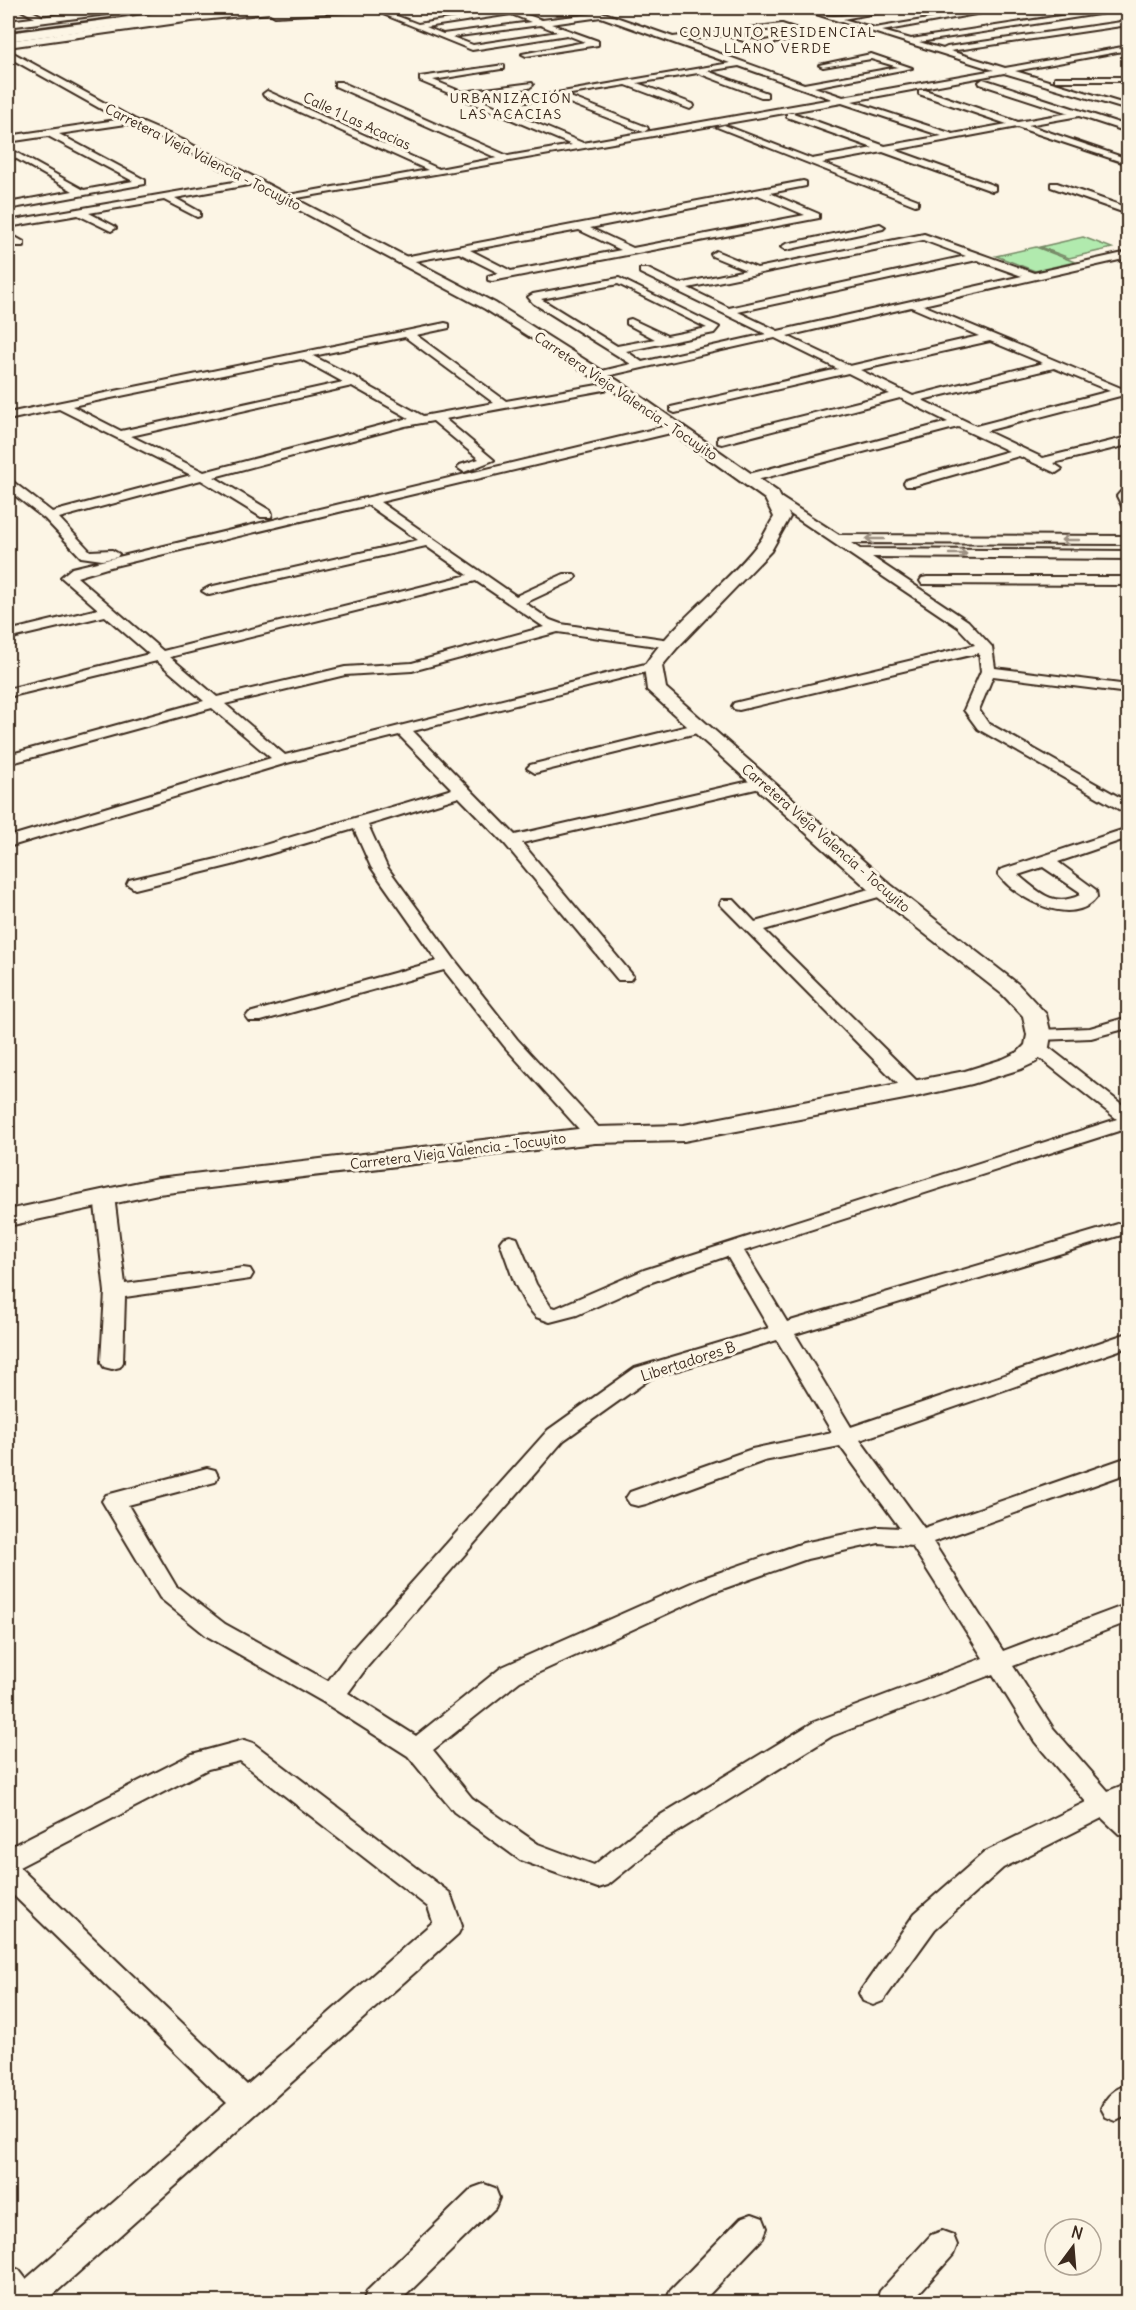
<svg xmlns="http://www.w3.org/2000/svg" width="1136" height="2310" viewBox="0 0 1136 2310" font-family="Delius,sans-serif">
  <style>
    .green { fill: #b1eaae; stroke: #768a66; stroke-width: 1.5 }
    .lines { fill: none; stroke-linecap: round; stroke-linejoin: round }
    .minor-casing { stroke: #3b2a1e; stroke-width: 4 }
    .tertiary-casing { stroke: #3b2a1e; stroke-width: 4 }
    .trunk-casing { stroke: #3b2a1e; stroke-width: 5 }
    .minor { fill: #fcf5e5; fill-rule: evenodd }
    .tertiary { fill: #fcf5e5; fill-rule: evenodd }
    .trunk { fill: #fcf5e5; fill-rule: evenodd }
    .oneway { stroke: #9c9082 }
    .labels { text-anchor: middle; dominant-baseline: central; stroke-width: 6; stroke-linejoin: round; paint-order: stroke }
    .far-neighbourhood-label { font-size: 14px; letter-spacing: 1.5px; fill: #3b2a1e; stroke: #fcf5e5 }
    .far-street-label { font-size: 14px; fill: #3b2a1e; stroke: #fcf5e5 }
    .street-label { font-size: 15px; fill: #3b2a1e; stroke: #fcf5e5 }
  </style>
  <rect width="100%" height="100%" fill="#fcf5e5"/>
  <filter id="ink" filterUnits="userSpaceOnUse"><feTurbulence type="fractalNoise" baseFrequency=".0167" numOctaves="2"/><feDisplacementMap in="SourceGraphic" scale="12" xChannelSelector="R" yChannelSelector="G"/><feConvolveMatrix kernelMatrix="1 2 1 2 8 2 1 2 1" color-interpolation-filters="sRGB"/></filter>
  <g filter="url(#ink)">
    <!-- green -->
    <path class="green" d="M 1083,237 L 1112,248 L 1069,258 L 1040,247 Z
      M 1036,247 L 1075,262 L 1035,271 L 996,256 Z"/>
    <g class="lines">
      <defs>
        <path id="minor" d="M 17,8 L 26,8 L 48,19 L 41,21 Z
          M 368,8 L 376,8 L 418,24 L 502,11 L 498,8 L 507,8 L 542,20 L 592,14 L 580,8 L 590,8 L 673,37 L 782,24 L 816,35 L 759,46 L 725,35 L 682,40 L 804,84 L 898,67 L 871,59 L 823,67 L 819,65 L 871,54 L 912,68 L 814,87 L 843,97 L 994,70 L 797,8 C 810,8 821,16 834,16 C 852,16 875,8 895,8 L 892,10 L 843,19 L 875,28 L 994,8 L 1009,8 L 882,31 L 911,39 L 1112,8 L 1127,8 L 1124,10 L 919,42 L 943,49 L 947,47 L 1128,21 L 1128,25 L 950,51 L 1005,68 L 1128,46 L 1128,50 L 1015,71 L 1128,105 L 1128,110 L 1004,73 L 852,101 L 953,134 L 1007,124 L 919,94 L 919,90 L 925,90 L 1018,122 L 1069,113 L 980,84 L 979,82 L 983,79 L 1128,126 L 1128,132 L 1079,116 L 1028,125 L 1128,159 L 1128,164 L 1017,127 L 895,150 L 995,186 L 995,190 L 992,191 L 883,152 L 822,163 L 918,200 L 918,204 L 915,205 L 717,127 L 724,125 L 812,159 L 873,148 L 787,117 L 787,113 L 793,113 L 885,146 L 942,136 L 842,103 L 280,201 L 280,197 L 283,196 L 428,170 L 264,96 L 263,94 L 267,91 L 439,169 L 497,158 L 335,86 L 335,82 L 341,82 L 508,156 L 572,145 L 420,81 L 420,77 L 504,65 L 504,69 L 501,69 L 433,80 L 462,92 L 532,83 L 533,85 L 529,88 L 471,96 L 583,143 L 832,99 L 739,66 L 707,71 L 767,93 L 767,97 L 761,97 L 698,73 L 637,83 L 693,104 L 694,106 L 690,109 L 626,85 L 565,95 L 647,127 L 648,129 L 644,132 L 554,97 L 526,102 L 522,99 L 730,63 L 601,17 L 551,24 L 598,41 L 598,45 L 526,56 L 522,54 L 585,42 L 567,35 L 472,50 ZM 511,14 L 531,22 L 443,34 L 426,27 ZM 540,25 L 558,32 L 473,45 L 452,37 ZM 782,28 L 802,34 L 759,42 L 736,34 Z
          M 1058,77 L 1128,77 L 1128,81 L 1055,81 L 1055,77 Z
          M 130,118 L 133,119 L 133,123 L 59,134 L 145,180 L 145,184 L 8,209 L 8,203 L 73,191 L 8,154 L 8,148 L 84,190 L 133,181 L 48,136 L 8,142 L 8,136 Z
          M 251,179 L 256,182 L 254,184 L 175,198 L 200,212 L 200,216 L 197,217 L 164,200 L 89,213 L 114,226 L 116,228 L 111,231 L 78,215 L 8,227 L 8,221 Z
          M 803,181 L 806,182 L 806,186 L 770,193 L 819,214 L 819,218 L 492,281 L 488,280 L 488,276 L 499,273 L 459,253 L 404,263 L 399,260 L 404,257 ZM 758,195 L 805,215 L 633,248 L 590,228 ZM 579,230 L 621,250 L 511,271 L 470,250 Z
          M 1051,183 L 1057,183 L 1128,208 L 1128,214 L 1051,187 Z
          M 880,224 L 885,227 L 883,229 L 786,250 L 781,247 L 786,244 Z
          M 8,233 L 24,242 L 24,246 L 16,246 L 8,240 Z
          M 924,234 L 1034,273 L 1128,252 L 1128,258 L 923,305 L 1128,391 L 1128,398 L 1120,396 L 986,431 L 1043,458 L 1128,437 L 1128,445 L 1053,463 L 1062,469 L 1056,473 L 1019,456 L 914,486 L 906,486 L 904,483 L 906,480 L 1009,451 L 958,427 L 749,482 L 743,478 L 745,475 L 948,422 L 900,398 L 722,444 L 718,443 L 718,437 L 890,394 L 848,373 L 675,413 L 671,411 L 671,407 L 838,369 L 775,338 L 598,378 L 594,377 L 594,373 L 631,364 L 533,303 L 528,297 L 533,294 L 619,278 L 719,327 L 714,333 L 626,351 L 642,362 L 766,334 L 640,273 L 640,269 L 648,269 L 679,284 L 746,270 L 712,256 L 711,254 L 716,251 L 757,268 ZM 923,240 L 966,256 L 729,308 L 688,288 ZM 977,260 L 1022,276 L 778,331 L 738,312 ZM 618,284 L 707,328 L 667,336 L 631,319 L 627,320 L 627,324 L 655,339 L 617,346 L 541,299 ZM 911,307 L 979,336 L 850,366 L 787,336 ZM 990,341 L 1043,363 L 913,396 L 860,370 ZM 1054,368 L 1110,391 L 976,426 L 922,400 Z
          M 445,323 L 449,324 L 449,328 L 416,335 L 506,401 L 615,382 L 621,385 L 615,388 L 445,419 L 494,460 L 464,472 L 458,468 L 460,465 L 479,459 L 433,421 L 405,426 L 214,477 L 271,511 L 272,514 L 271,517 L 261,517 L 201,480 L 59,518 L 90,551 L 112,550 L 119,554 L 117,557 L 102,560 L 81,557 L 45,519 L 8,490 L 8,480 L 12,481 L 52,512 L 191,475 L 59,409 L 8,420 L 8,413 ZM 405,337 L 494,403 L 423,416 L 361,382 L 360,380 L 313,356 ZM 301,359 L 343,382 L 121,431 L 72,406 ZM 352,386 L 409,418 L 204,472 L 131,436 Z
          M 675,424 L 681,428 L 679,431 L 380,502 L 516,596 L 564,574 L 574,574 L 576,577 L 574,580 L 525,603 L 550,620 L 561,624 L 670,640 L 675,641 L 677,644 L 675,647 L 670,648 L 558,632 L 412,671 L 345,675 L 225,704 L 285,755 L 653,662 L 658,663 L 660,666 L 658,669 L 413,731 L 515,835 L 763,778 L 769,780 L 771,783 L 769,786 L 522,843 L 630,972 L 633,976 L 630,980 L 618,980 L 505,844 L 459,797 L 368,825 L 387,867 L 454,959 L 517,1039 L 602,1131 L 605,1135 L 602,1139 L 588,1139 L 505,1047 L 444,970 L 261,1021 L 249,1021 L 246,1017 L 249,1013 L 437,961 L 371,867 L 354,829 L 232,865 L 135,889 L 127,884 L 129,880 L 221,858 L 452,789 L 399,735 L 287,763 L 8,847 L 8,837 L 271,758 L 212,708 L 8,764 L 8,755 L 204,701 L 157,661 L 8,697 L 8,689 L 149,654 L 105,616 L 8,639 L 8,631 L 98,609 L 61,577 L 72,568 ZM 368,505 L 418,540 L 209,587 L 202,591 L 209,595 L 426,546 L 468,575 L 163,651 L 77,577 L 110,567 ZM 476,581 L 544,627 L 412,663 L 345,667 L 217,697 L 170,657 Z
          M 1128,487 L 1128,509 L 1123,508 L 1117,496 L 1124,488 Z
          M 772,492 L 839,535 L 1128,536 L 1128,544 L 851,543 L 860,549 L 1128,551 L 1128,559 L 872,557 L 968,621 L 992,647 L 995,668 L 1128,685 L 1128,693 L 993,676 L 979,710 L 988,723 L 1128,802 L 1128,813 L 1122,811 L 978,729 L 964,710 L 981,671 L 979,653 L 739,710 L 734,709 L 732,706 L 734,703 L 975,645 L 958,627 L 768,499 L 766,496 Z
          M 927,577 L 1128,577 L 1128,585 L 922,584 L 920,581 L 922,578 Z
          M 700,723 L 705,725 L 708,728 L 705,731 L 535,773 L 527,768 L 530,765 Z
          M 1128,828 L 1128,838 L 1058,862 L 1096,890 L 1097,897 C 1073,929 1016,899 998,874 L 1000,870 ZM 1043,867 L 1080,892 L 1080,895 C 1053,908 1039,892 1018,875 Z
          M 883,885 L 891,890 L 889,894 L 764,930 L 922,1086 L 924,1090 L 922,1094 L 908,1094 L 720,904 L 722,900 L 734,900 L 755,922 Z
          M 1128,1017 L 1128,1028 L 1091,1038 L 1039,1040 L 1033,1039 L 1030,1035 L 1033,1031 L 1039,1030 L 1090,1028 Z
          M 1037,1041 L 1043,1043 L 1128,1109 L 1128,1128 L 744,1251 L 787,1322 L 1128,1221 L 1128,1233 L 795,1334 L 851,1427 L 1128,1333 L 1128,1347 L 860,1440 L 924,1528 L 1128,1457 L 1128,1473 L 933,1542 L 1003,1651 L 1128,1604 L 1128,1622 L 1013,1666 L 1053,1728 L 1108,1791 L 1128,1783 L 1128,1805 L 1124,1807 L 1128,1811 L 1128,1837 L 1119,1834 L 1102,1818 L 1003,1868 L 935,1929 L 883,2001 L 873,2005 L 863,2001 L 859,1993 L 915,1913 L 985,1852 L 1086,1802 L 1035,1742 L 993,1674 L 832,1736 L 662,1841 L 608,1885 L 598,1888 L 520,1860 L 454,1812 L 408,1756 L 323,1702 L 207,1636 L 160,1598 L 102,1501 L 106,1495 L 114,1493 L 207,1468 L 215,1470 L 218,1476 L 215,1482 L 128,1505 L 176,1586 L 225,1624 L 328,1681 L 349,1653 L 548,1430 L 635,1368 L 769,1328 L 727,1256 L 649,1283 L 577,1315 L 550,1322 L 536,1317 L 526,1305 L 515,1284 L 500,1242 L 503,1238 L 510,1236 L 517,1238 L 536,1284 L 551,1307 L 556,1308 L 644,1270 L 1117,1119 L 1031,1051 L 1028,1047 L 1031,1043 ZM 777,1340 L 832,1432 L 752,1449 L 630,1492 L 626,1498 L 630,1504 L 638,1506 L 646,1504 L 764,1461 L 840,1446 L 900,1528 L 879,1527 L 803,1543 L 698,1580 L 502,1667 L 416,1736 L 348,1693 L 367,1667 L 564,1440 L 651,1378 ZM 879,1543 L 912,1546 L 983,1658 L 814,1722 L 644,1825 L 594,1865 L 538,1844 L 472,1798 L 433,1750 L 520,1681 L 714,1592 L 807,1559 Z
          M 104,1190 L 111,1192 L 114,1196 L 125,1284 L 243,1268 L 250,1269 L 253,1274 L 250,1279 L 243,1280 L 125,1297 L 123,1362 L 120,1367 L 112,1369 L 104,1367 L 101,1362 L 105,1292 L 94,1196 L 97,1192 Z
          M 244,1740 L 253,1743 L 450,1893 L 462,1926 L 458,1934 L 45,2302 L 8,2302 L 8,2266 L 19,2270 L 26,2279 L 227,2103 L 8,1890 L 8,1848 L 192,1754 ZM 240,1761 L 428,1907 L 433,1922 L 247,2085 L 19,1867 L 208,1769 Z
          M 1128,2084 L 1128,2115 L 1116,2121 L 1106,2117 L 1101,2108 C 1107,2095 1115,2089 1128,2084 Z
          M 484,2184 L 495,2188 L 499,2198 L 495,2208 L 399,2302 L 363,2302 L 367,2291 L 473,2188 Z
          M 752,2214 L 763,2218 L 767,2228 L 763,2238 L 702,2302 L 666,2302 L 670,2291 L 741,2218 Z
          M 942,2231 L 953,2235 L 957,2245 L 953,2255 L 911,2302 L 876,2302 L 880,2291 L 931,2235 Z"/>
        <path id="tertiary" d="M 111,8 L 135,8 L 130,11 L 8,27 L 8,21 Z
          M 267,8 L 370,8 L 365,11 L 275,16 L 270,13 L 192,21 L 8,47 L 8,41 L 192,15 Z
          M 8,50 L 134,119 L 183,140 L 495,303 L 620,382 L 778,492 L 790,517 L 771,551 L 677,648 L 662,666 L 666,688 L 891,885 L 1018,984 L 1046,1014 L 1051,1035 L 1049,1047 L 1045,1052 L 1036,1062 L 1021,1069 L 972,1084 L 915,1097 L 684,1141 L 595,1143 L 158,1194 L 8,1226 L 8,1210 L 158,1178 L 595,1127 L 684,1125 L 965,1071 L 1003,1059 L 1018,1052 L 1025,1045 L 1027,1035 L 1023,1016 L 1002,994 L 875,895 L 647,690 L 644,666 C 675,620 723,588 757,545 C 764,537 768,526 774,517 L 765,499 L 610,388 L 485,309 L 175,144 L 126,123 L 8,57 Z"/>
        <path id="trunk" d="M 197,8 L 228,8 L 222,12 L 8,41 L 8,33 Z"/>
      </defs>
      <!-- minor casing -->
      <use href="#minor" class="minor-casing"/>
      <!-- tertiary casing -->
      <use href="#tertiary" class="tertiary-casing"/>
      <!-- trunk casing -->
      <use href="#trunk" class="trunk-casing"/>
      <!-- minor -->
      <use href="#minor" class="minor"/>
      <!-- tertiary -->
      <use href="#tertiary" class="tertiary"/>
      <!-- trunk -->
      <use href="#trunk" class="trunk"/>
    </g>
    <!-- one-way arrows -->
    <defs><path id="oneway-shaft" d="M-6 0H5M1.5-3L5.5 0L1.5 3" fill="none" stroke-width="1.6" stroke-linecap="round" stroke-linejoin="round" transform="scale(1.5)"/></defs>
    <g class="oneway">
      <use href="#oneway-shaft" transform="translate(875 539) rotate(-180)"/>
      <use href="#oneway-shaft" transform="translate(1070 540) rotate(-180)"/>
      <use href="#oneway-shaft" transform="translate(958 554)"/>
    </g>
  </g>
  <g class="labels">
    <!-- far-neighbourhood labels -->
    <g class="far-neighbourhood-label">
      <text x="778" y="32">CONJUNTO RESIDENCIAL<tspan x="778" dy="16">LLANO VERDE</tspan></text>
      <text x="511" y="98">URBANIZACIÓN<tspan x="511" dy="16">LAS ACACIAS</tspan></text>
    </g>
    <!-- far-street labels -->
    <g class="far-street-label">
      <text transform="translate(357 121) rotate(25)">Calle 1 Las Acacias</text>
      <text transform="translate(203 157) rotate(27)">Carretera Vieja Valencia - Tocuyito</text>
      <text transform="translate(626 396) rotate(34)">Carretera Vieja Valencia - Tocuyito</text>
      <text transform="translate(826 838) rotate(41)">Carretera Vieja Valencia - Tocuyito</text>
      <text transform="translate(458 1151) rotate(-7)">Carretera Vieja Valencia - Tocuyito</text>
    </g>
    <!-- street labels -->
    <g class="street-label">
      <text transform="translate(688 1361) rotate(-18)">Libertadores B</text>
    </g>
  </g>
  <!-- margin -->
  <rect width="1136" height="2310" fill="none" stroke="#fcf5e5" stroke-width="30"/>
  <rect x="15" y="15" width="1106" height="2280" fill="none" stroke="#3b2a1e" stroke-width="2" filter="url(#ink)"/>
  <!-- north arrow -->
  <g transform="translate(1073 2247) rotate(16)"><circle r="28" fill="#fcf5e5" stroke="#afa495" stroke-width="1.5"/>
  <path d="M0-4.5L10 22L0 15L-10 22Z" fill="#3b2a1e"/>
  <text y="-9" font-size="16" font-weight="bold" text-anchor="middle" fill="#3b2a1e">N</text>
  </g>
</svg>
